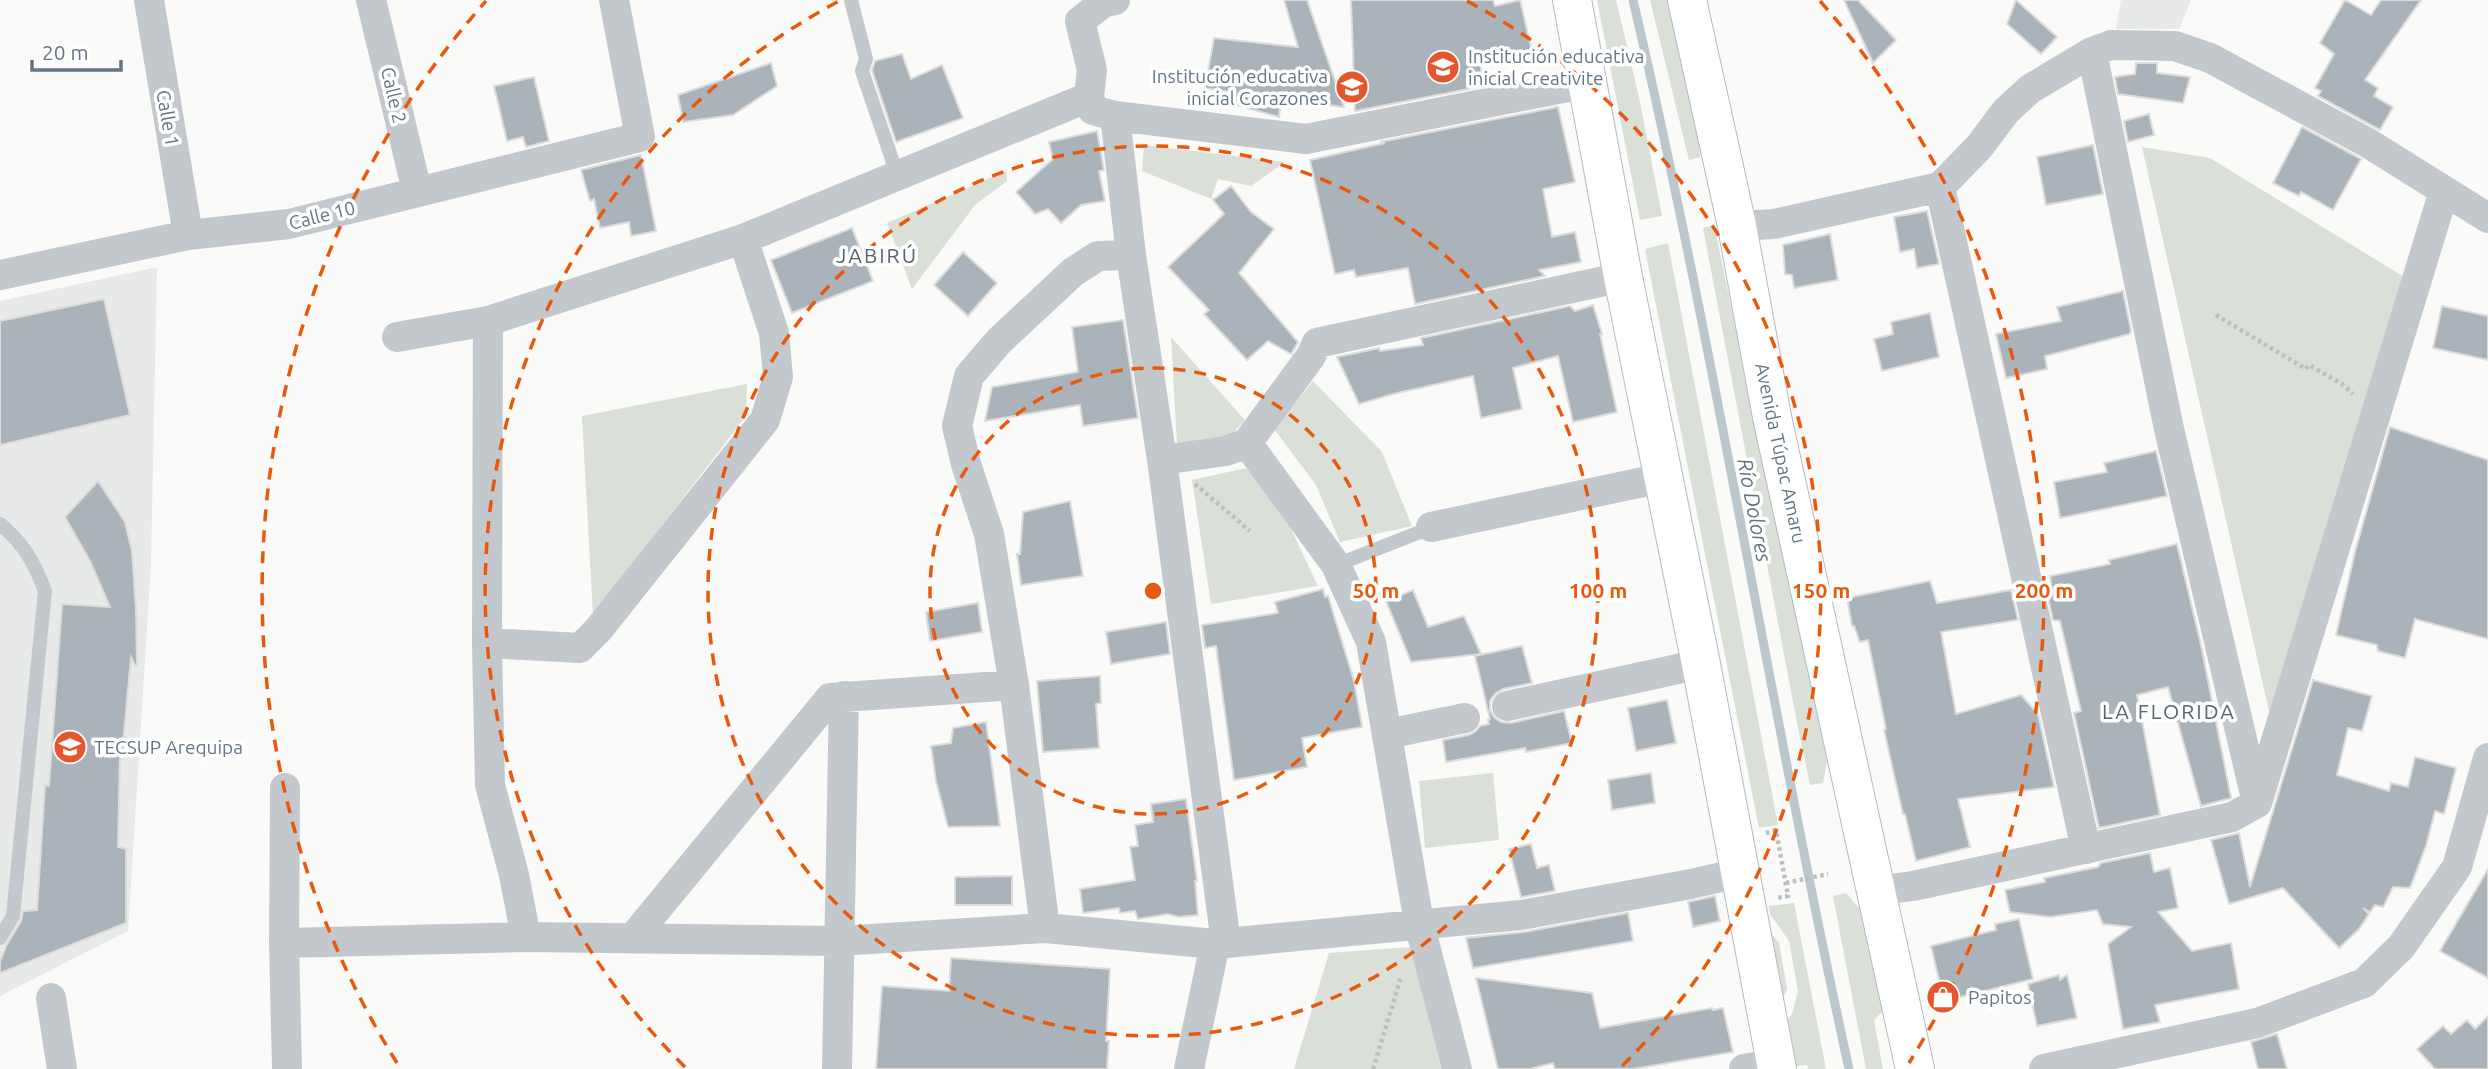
<svg xmlns="http://www.w3.org/2000/svg" width="2488" height="1069" viewBox="0 0 2488 1069" font-family="Ubuntu,sans-serif">
  <style>
    .built { fill: #e8e9e9 }
    .green { fill: #dadfd7 }
    .lines { fill: none; stroke-linecap: round; stroke-linejoin: round }
    .stream { stroke: #bbc7cb; stroke-width: 9 }
    .building { fill: #aab3b9; stroke: #dcdcda; stroke-width: 2 }
    .secondary-casing { stroke: #b3babf; stroke-width: 40 }
    .path { stroke: #bbbfc2; stroke-width: 4.5; stroke-dasharray: 3.5 3.5; stroke-linecap: butt }
    .lane { stroke: #c3c8cc; stroke-width: 14 }
    .street { stroke: #c3c8cc; stroke-width: 30 }
    .secondary { stroke: #fff; stroke-width: 38 }
    .ring { fill: none; stroke: #e8590c; stroke-width: 3.5; stroke-dasharray: 12 9 }
    .labels { text-anchor: middle; dominant-baseline: central; stroke-width: 7; stroke-linejoin: round; paint-order: stroke }
    .poi-label { font-size: 19px; fill: #657683; stroke: #fff; text-anchor: start }
    .street-label { font-size: 19px; fill: #657683; stroke: #fff }
    .neighbourhood-label { font-size: 21px; letter-spacing: 2px; fill: #57646e; stroke: #fff }
    .water-label { font-size: 21px; font-style: italic; fill: #60757c; stroke: #fff }
    .centre { fill: #e8590c; stroke: #fff; stroke-width: 3.5 }
    .ring-label { font-size: 21px; text-anchor: middle; font-weight: bold; fill: #e8590c; stroke: #fff; stroke-width: 7; stroke-linejoin: round; paint-order: stroke }
  </style>
  <rect width="100%" height="100%" fill="#fafaf8"/>
  <!-- built -->
  <path class="built" d="M 2121,0 L 2191,0 L 2179,29 L 2116,29 Z
    M 157,267 L 151,564 L 128,931 L 0,996 L 0,301 Z"/>
  <!-- green -->
  <path class="green" d="M 1597,0 L 1616,0 L 1640,102 L 1662,216 L 1640,220 Z
    M 1650,0 L 1670,0 L 1698,121 L 1700,157 L 1689,160 Z
    M 1144,145 L 1285,162 L 1251,186 L 1218,179 L 1211,199 L 1142,171 Z
    M 2142,147 L 2210,158 L 2409,280 L 2273,729 Z
    M 1006,171 L 1007,181 L 975,205 L 912,289 L 887,223 Z
    M 1714,225 L 1827,761 L 1823,783 L 1810,785 L 1798,728 L 1703,228 Z
    M 1668,243 L 1778,825 L 1759,828 L 1645,249 Z
    M 1171,337 L 1245,420 L 1224,443 L 1177,445 Z
    M 1313,381 L 1382,452 L 1412,526 L 1340,542 L 1316,485 L 1274,429 Z
    M 747,384 L 746,416 L 593,615 L 582,416 Z
    M 1246,468 L 1281,508 L 1318,586 L 1211,604 L 1192,480 Z
    M 1493,773 L 1499,840 L 1425,848 L 1419,781 Z
    M 1846,893 L 1860,909 L 1885,1009 L 1874,1020 L 1883,1069 L 1866,1069 L 1833,896 Z
    M 1794,903 L 1826,1069 L 1808,1069 L 1807,1065 L 1790,1067 L 1784,1024 L 1792,1014 L 1798,991 L 1789,941 L 1770,914 L 1769,906 Z
    M 1760,918 L 1779,943 L 1787,988 L 1780,1007 Z
    M 1410,947 L 1441,1069 L 1294,1069 L 1329,953 Z"/>
  <g class="lines">
    <!-- stream -->
    <path class="stream" d="M 1633,0 C 1716,354 1771,714 1849,1069"/>
  </g>
  <!-- building -->
  <path class="building" d="M 1284,0 L 1307,0 L 1344,107 L 1281,99 L 1279,117 L 1229,103 L 1230,92 L 1205,88 L 1214,38 L 1298,47 Z
    M 1351,0 L 1493,0 L 1495,6 L 1520,0 L 1534,60 L 1480,63 L 1484,86 L 1355,111 Z
    M 1844,0 L 1858,0 L 1896,40 L 1873,63 Z
    M 2016,0 L 2057,37 L 2041,54 L 2007,24 Z
    M 2345,0 L 2371,15 L 2381,0 L 2421,0 L 2365,80 L 2378,88 L 2374,96 L 2393,107 L 2380,130 L 2318,96 L 2321,91 L 2315,88 L 2334,54 L 2320,43 Z
    M 902,54 L 911,79 L 942,65 L 963,118 L 896,142 L 872,70 L 875,61 Z
    M 771,63 L 777,86 L 733,115 L 683,122 L 678,95 Z
    M 2136,63 L 2157,63 L 2157,73 L 2190,77 L 2183,103 L 2118,94 L 2115,77 L 2135,74 Z
    M 534,77 L 549,141 L 526,147 L 523,137 L 507,141 L 494,86 Z
    M 1558,107 L 1575,182 L 1543,189 L 1552,237 L 1575,232 L 1581,262 L 1539,270 L 1545,276 L 1415,304 L 1408,268 L 1356,277 L 1354,270 L 1335,274 L 1310,160 L 1385,143 L 1380,142 Z
    M 2149,114 L 2154,135 L 2128,142 L 2124,121 Z
    M 2302,127 L 2361,159 L 2333,210 L 2301,192 L 2299,196 L 2273,183 Z
    M 1097,131 L 1104,170 L 1099,171 L 1105,201 L 1081,205 L 1061,223 L 1048,209 L 1035,214 L 1016,192 L 1053,159 L 1049,142 Z
    M 2093,145 L 2103,194 L 2046,205 L 2037,157 Z
    M 641,155 L 656,231 L 631,236 L 629,222 L 600,228 L 594,199 L 590,201 L 581,170 Z
    M 1231,186 L 1251,212 L 1274,229 L 1239,273 L 1298,342 L 1291,354 L 1268,341 L 1247,360 L 1204,314 L 1209,310 L 1168,267 L 1224,214 L 1213,200 Z
    M 1927,211 L 1939,264 L 1917,268 L 1914,249 L 1900,252 L 1894,217 Z
    M 852,228 L 873,281 L 792,313 L 771,260 Z
    M 1830,234 L 1838,280 L 1794,288 L 1792,275 L 1785,274 L 1783,245 Z
    M 963,252 L 997,283 L 968,316 L 934,285 Z
    M 2123,291 L 2131,331 L 2130,334 L 2045,356 L 2047,369 L 2006,378 L 1996,334 L 2061,321 L 2057,307 Z
    M 104,299 L 130,415 L 0,445 L 0,321 Z
    M 1593,305 L 1602,334 L 1600,334 L 1617,412 L 1573,422 L 1558,356 L 1513,368 L 1522,409 L 1481,418 L 1473,376 L 1393,394 L 1359,404 L 1337,357 L 1379,348 L 1380,351 L 1423,345 L 1421,338 L 1570,306 L 1575,311 Z
    M 2442,306 L 2488,316 L 2488,360 L 2433,348 Z
    M 1930,313 L 1939,357 L 1882,371 L 1874,339 L 1893,334 L 1891,322 Z
    M 1123,320 L 1138,418 L 1083,426 L 1080,405 L 985,421 L 992,387 L 1078,372 L 1072,327 Z
    M 2390,427 L 2488,460 L 2488,639 L 2415,619 L 2405,658 L 2378,651 L 2377,645 L 2336,635 L 2355,552 Z
    M 2156,451 L 2167,496 L 2060,518 L 2054,482 L 2107,472 L 2104,463 Z
    M 98,481 L 125,522 L 132,551 L 136,609 L 137,665 L 135,665 L 131,657 L 122,755 L 120,755 L 118,847 L 126,849 L 126,923 L 0,973 L 0,962 L 6,946 L 21,921 L 23,911 L 37,910 L 45,785 L 49,786 L 62,604 L 110,607 L 90,561 L 65,517 Z
    M 1070,501 L 1083,576 L 1021,585 L 1017,554 L 1020,554 L 1023,512 Z
    M 2177,544 L 2201,645 L 2231,798 L 2201,806 L 2168,687 L 2137,695 L 2160,815 L 2099,828 L 2074,713 L 2081,711 L 2060,621 L 2053,620 L 2045,584 L 2051,583 L 2050,576 L 2110,564 L 2109,560 Z
    M 1930,581 L 1937,603 L 2011,590 L 2018,620 L 1941,632 L 1956,714 L 2021,695 L 2038,714 L 2054,787 L 1958,799 L 1970,847 L 1916,861 L 1905,814 L 1903,814 L 1884,730 L 1886,729 L 1868,640 L 1860,642 L 1854,626 L 1852,626 L 1847,598 Z
    M 1323,589 L 1325,597 L 1328,596 L 1354,681 L 1362,727 L 1302,738 L 1307,767 L 1234,780 L 1216,646 L 1205,648 L 1202,625 L 1278,613 L 1275,602 Z
    M 1413,590 L 1428,627 L 1464,616 L 1481,654 L 1411,662 L 1386,601 Z
    M 978,603 L 982,632 L 930,641 L 926,612 Z
    M 1166,622 L 1170,654 L 1111,664 L 1106,632 Z
    M 1522,646 L 1532,683 L 1503,689 L 1495,694 L 1490,701 L 1490,710 L 1494,717 L 1501,722 L 1511,723 L 1564,711 L 1572,743 L 1526,752 L 1525,748 L 1446,762 L 1443,740 L 1469,735 L 1476,731 L 1480,726 L 1489,724 L 1488,719 L 1490,719 L 1475,656 Z
    M 1100,676 L 1101,703 L 1096,704 L 1099,748 L 1043,752 L 1037,681 Z
    M 2313,680 L 2372,696 L 2362,731 L 2348,728 L 2337,775 L 2389,791 L 2391,783 L 2408,787 L 2415,757 L 2456,768 L 2444,814 L 2435,811 L 2426,846 L 2410,888 L 2393,887 L 2383,907 L 2375,905 L 2370,912 L 2363,908 L 2369,914 L 2359,929 L 2339,948 L 2283,888 L 2229,904 L 2211,840 L 2239,833 L 2250,887 Z
    M 1667,700 L 1676,743 L 1636,751 L 1628,708 Z
    M 986,722 L 1000,826 L 948,827 L 936,781 L 931,746 L 951,743 L 953,728 Z
    M 1651,773 L 1655,803 L 1612,810 L 1608,780 Z
    M 1186,799 L 1197,881 L 1195,881 L 1198,915 L 1178,917 L 1168,914 L 1138,919 L 1135,911 L 1120,913 L 1119,908 L 1083,913 L 1080,889 L 1135,880 L 1130,847 L 1138,846 L 1135,825 L 1153,822 L 1151,804 Z
    M 1531,844 L 1537,868 L 1549,865 L 1555,891 L 1521,897 L 1509,849 Z
    M 2150,853 L 2154,872 L 2170,868 L 2178,908 L 2158,912 L 2192,951 L 2231,943 L 2239,989 L 2155,1005 L 2160,1022 L 2123,1029 L 2108,944 L 2131,927 L 2103,924 L 2097,910 L 2050,917 L 2010,912 L 2005,890 L 2045,882 L 2044,878 L 2098,867 L 2101,863 Z
    M 2488,869 L 2488,978 L 2440,951 Z
    M 1012,876 L 1012,905 L 955,905 L 955,877 Z
    M 1715,896 L 1720,921 L 1693,927 L 1688,902 Z
    M 1628,913 L 1633,941 L 1473,968 L 1466,938 L 1524,932 Z
    M 2019,919 L 2033,979 L 1944,1001 L 1931,946 L 1996,930 L 1995,924 Z
    M 951,958 L 1110,969 L 1106,1041 L 1109,1041 L 1107,1069 L 876,1069 L 882,986 L 949,991 Z
    M 2059,975 L 2060,980 L 2067,975 L 2077,1018 L 2037,1026 L 2028,984 Z
    M 1476,978 L 1592,993 L 1600,1028 L 1712,1008 L 1713,1010 L 1723,1008 L 1733,1052 L 1633,1069 L 1555,1069 L 1553,1063 L 1530,1069 L 1498,1069 Z
    M 2488,1016 L 2488,1069 L 2435,1069 L 2417,1049 L 2443,1026 L 2451,1034 L 2467,1020 L 2475,1029 Z
    M 2277,1034 L 2287,1069 L 2258,1069 L 2251,1042 Z"/>
  <g class="lines">
    <defs>
      <path id="secondary" d="M 1572,0 L 1623,277 L 1701,664 L 1777,1069
        M 1687,0 L 1737,226 L 1772,417 L 1915,1069"/>
    </defs>
    <!-- secondary casing -->
    <use href="#secondary" class="secondary-casing"/>
    <!-- path -->
    <path class="path" d="M 2216,315 L 2306,369 L 2309,365 L 2342,384 L 2353,394
      M 1195,484 L 1250,531
      M 1766,833 L 1776,830 L 1788,896 L 1777,898
      M 1786,883 L 1828,874
      M 1373,1069 L 1401,977"/>
    <!-- lane -->
    <path class="lane" d="M 851,0 L 866,59 L 862,71 L 898,177
      M 0,524 C 24,544 34,562 45,591 L 13,916 L 0,938
      M 1336,565 L 1420,532"/>
    <!-- street -->
    <path class="street" d="M 149,0 L 188,235
      M 371,0 L 417,191
      M 1115,0 L 1103,3 L 1080,21 L 1092,70 L 1089,97 L 1093,110 L 1115,116 L 1306,139 L 1588,83
      M 2092,52 L 2169,429 L 2257,803
      M 1115,116 L 1131,255 L 1162,460 L 1226,943
      M 1940,187 L 2086,849
      M 1737,226 L 1774,224 L 1940,187 L 1979,147 L 2006,111 L 2030,89 L 2092,52 L 2111,45 L 2175,46 L 2210,58 L 2368,143 L 2488,218
      M 0,275 L 188,235 L 289,224 L 640,137 L 614,0
      M 488,321 L 487,643 L 490,785 L 514,875 L 526,937
      M 397,337 L 488,321 L 743,239 L 1089,97
      M 1247,443 L 1311,356 L 1317,343 L 1623,277
      M 1162,460 L 1226,451 L 1247,443 L 1336,565 L 1371,642 L 1419,923 L 1457,1069
      M 1431,527 L 1662,478
      M 487,643 L 580,648 L 598,630 L 765,420 L 778,377 L 774,333 L 743,239
      M 1507,706 L 1701,664
      M 1387,734 L 1465,718
      M 285,788 L 284,943 L 287,1069
      M 1875,891 L 1913,886 L 2232,817 L 2257,803 L 2444,191
      M 1045,928 L 1014,685 L 989,534 L 966,464 L 957,426 L 969,376 L 999,341 L 1073,272 L 1098,256 L 1131,255
      M 632,939 L 830,698 L 1014,685
      M 284,943 L 526,937 L 839,941 L 1045,928 L 1215,944 L 1521,915 L 1691,884 L 1739,873
      M 51,998 L 62,1069
      M 837,1069 L 844,696
      M 1189,1069 L 1215,944
      M 1744,1069 L 1776,1063
      M 2044,1069 L 2257,1023 L 2364,983 L 2401,947 L 2457,867 L 2488,758"/>
    <!-- secondary -->
    <use href="#secondary" class="secondary"/>
  </g>
  <!-- distance rings -->
  <g class="ring">
    <circle cx="1153" cy="591" r="223"/>
    <circle cx="1153" cy="591" r="445"/>
    <path d="M685 1067A668 668 0 0 1 839 1M1467 1A668 668 0 0 1 1621 1067"/>
    <path d="M397 1063A891 891 0 0 1 486 1M1820 1A891 891 0 0 1 1909 1063"/>
  </g>
  <!-- icons -->
  <defs>
    <symbol id="school-disc" viewBox="-11 -11 22 22"><circle r="9.5" fill="#e4572e" stroke="#fff"/><path d="M0-5L7-2L0 1L-7-2ZM-4 1L0 2.5L4 1V4Q0 6-4 4Z" fill="#fff"/></symbol>
    <symbol id="university-disc" viewBox="-11 -11 22 22"><circle r="9.5" fill="#e4572e" stroke="#fff"/><path d="M0-5L7-2L0 1L-7-2ZM-4 1L0 2.5L4 1V4Q0 6-4 4Z" fill="#fff"/></symbol>
    <symbol id="shop-disc" viewBox="-11 -11 22 22"><circle r="9.5" fill="#e4572e" stroke="#fff"/><path d="M-5-2.5h2.3a2.7 3.5 0 0 1 5.4 0H5L5.5 6h-11ZM-1.5-2.5h3a1.5 2.3 0 0 0-3 0Z" fill="#fff"/></symbol>
  </defs>
  <g fill-rule="evenodd">
    <use href="#school-disc" x="1424" y="48" width="38" height="38"/>
    <use href="#school-disc" x="1333" y="68" width="38" height="38"/>
    <use href="#university-disc" x="51" y="728" width="38" height="38"/>
    <use href="#shop-disc" x="1924" y="978" width="38" height="38"/>
  </g>
  <g class="labels">
    <!-- poi labels -->
    <g class="poi-label">
      <text x="1468" y="56">Institución educativa<tspan x="1468" dy="22">inicial Creativite</tspan></text>
      <text x="1328" y="76" text-anchor="end">Institución educativa<tspan x="1328" dy="22">inicial Corazones</tspan></text>
      <text x="94" y="747">TECSUP Arequipa</text>
      <text x="1968" y="997">Papitos</text>
    </g>
    <!-- street labels -->
    <g class="street-label">
      <text transform="translate(394 95) rotate(77)">Calle 2</text>
      <text transform="translate(168 118) rotate(80)">Calle 1</text>
      <text transform="translate(322 215) rotate(-14)">Calle 10</text>
      <text transform="translate(1781 453) rotate(78)">Avenida Túpac Amaru</text>
    </g>
    <!-- neighbourhood labels -->
    <g class="neighbourhood-label">
      <text x="877" y="255">JABIRÚ</text>
      <text x="2169" y="711">LA FLORIDA</text>
    </g>
    <!-- water labels -->
    <g class="water-label">
      <text transform="translate(1755 510) rotate(79)">Río Dolores</text>
    </g>
  </g>
  <circle cx="1153" cy="591" r="10" class="centre"/>
  <g class="ring-label">
    <text x="1376" y="598">50 m</text>
    <text x="1598" y="598">100 m</text>
    <text x="1821" y="598">150 m</text>
    <text x="2044" y="598">200 m</text>
  </g>
  <!-- scale -->
  <path d="M32 60v10h89v-10" fill="none" stroke="#657683" stroke-width="3.5"/>
  <text x="42" y="60" font-size="21" fill="#657683" stroke="#ffffff" stroke-width="5" paint-order="stroke">20 m</text>
</svg>
